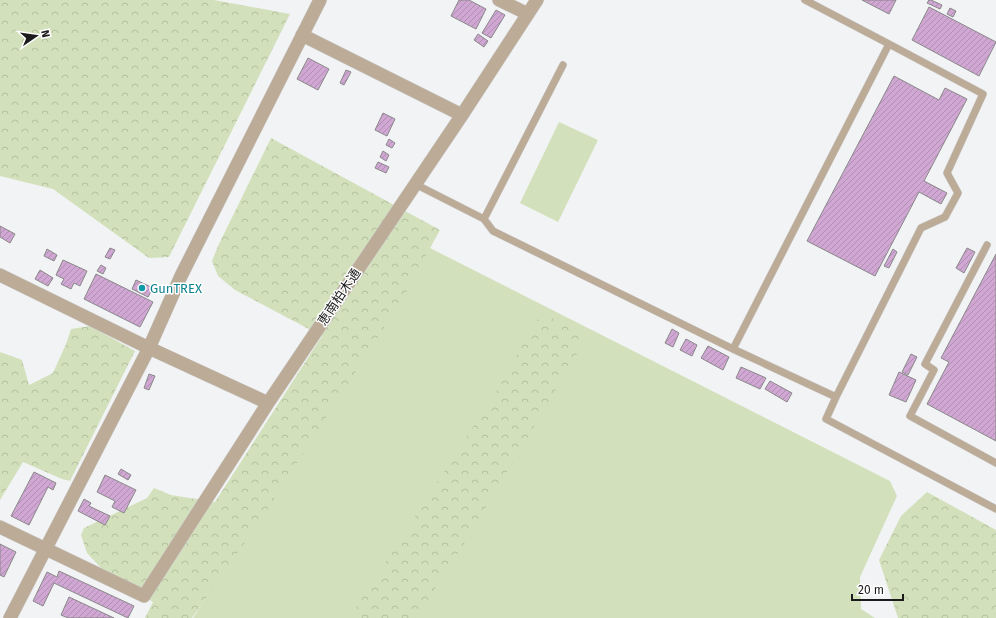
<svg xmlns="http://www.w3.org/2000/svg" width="996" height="618" viewBox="0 0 996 618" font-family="'Fira Sans','Noto Sans JP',sans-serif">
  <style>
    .green { fill: #d2e1bb }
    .forest { fill: url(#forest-crowns) }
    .building { fill: url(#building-hatch); stroke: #898889 }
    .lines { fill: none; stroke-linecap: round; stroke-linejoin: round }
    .lane-casing { stroke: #d0d0d1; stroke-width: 8 }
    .street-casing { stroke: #d0d0d1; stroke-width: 14 }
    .lane { stroke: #bbab97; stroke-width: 7 }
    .street { stroke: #bbab97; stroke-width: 13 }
    .culture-dot { fill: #0f9aa8; stroke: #fff; stroke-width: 1.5 }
    .labels { text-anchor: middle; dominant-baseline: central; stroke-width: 3; stroke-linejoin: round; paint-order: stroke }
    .culture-label { font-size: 13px; fill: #0d838f; stroke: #fff; text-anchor: start }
    .street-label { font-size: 13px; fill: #1b1b1b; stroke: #fff }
  </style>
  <defs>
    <pattern id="forest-crowns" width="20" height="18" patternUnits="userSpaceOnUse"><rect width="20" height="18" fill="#d2e1bb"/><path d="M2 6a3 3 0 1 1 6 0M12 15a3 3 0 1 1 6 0" fill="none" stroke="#b4c0a0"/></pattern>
    <pattern id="building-hatch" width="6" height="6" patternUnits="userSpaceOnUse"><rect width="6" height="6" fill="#cfa7d2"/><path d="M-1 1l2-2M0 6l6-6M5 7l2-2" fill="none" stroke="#b18fb4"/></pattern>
  </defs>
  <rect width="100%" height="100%" fill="#f2f3f4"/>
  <!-- green -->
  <path class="green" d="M 559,122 L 598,140 L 558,222 L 520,203 Z
    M 428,247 L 890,481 L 897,496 L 860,577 L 861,609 L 875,618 L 193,618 Z"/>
  <!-- forest -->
  <path class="forest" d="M 0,0 L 214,0 L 290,14 L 169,257 L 149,258 L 53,189 L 0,176 Z
    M 271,138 L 440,230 L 403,298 L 260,521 L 192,618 L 145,618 L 153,602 L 101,568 L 87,553 L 81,535 L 84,528 L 147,498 L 154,488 L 171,495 L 215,502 L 322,336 L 235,290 L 218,276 L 212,261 L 218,246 Z
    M 549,316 L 585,338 L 577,354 L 471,533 L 416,618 L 349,618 L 501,384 L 536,320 Z
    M 90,326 L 135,351 L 70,481 L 62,479 L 23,462 L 0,500 L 0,352 L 22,360 L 29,385 L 53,373 L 66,344 L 71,329 Z
    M 927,492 L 996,530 L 996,618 L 898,618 L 879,560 L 901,516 Z"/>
  <!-- building -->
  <path class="building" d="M 459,0 L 469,0 L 486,9 L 476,29 L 451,16 Z
    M 862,0 L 896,0 L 889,14 Z
    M 929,0 L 931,0 L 942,5 L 940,9 L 927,3 Z
    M 929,7 L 996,42 L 979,76 L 912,40 Z
    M 950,8 L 956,11 L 953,17 L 947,14 Z
    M 496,10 L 505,15 L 491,38 L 482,33 Z
    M 478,34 L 488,41 L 484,47 L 474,40 Z
    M 308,58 L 329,69 L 318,90 L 297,79 Z
    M 346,70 L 351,72 L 344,85 L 340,83 Z
    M 894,76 L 939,100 L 945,88 L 967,99 L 924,181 L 947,193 L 941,204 L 919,192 L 875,276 L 807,241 Z
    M 383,113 L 395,119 L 387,136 L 375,130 Z
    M 389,139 L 395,143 L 392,148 L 386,145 Z
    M 383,151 L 389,155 L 386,161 L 380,157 Z
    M 378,162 L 389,167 L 386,173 L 375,168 Z
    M 0,226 L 15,234 L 10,243 L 0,237 Z
    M 110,248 L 115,250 L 110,259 L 105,257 Z
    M 967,248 L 975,252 L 964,273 L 956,268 Z
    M 47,249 L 57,255 L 54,261 L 44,256 Z
    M 893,249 L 897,252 L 889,268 L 884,266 Z
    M 996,254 L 996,441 L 927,404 L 949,362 L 941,358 Z
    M 63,260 L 87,271 L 80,286 L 74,283 L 71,289 L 61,284 L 64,279 L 56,275 Z
    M 101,265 L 106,268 L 103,274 L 97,271 Z
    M 40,270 L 53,278 L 48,286 L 35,279 Z
    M 96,274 L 153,302 L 140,327 L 84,299 Z
    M 136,280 L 153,288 L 148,297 L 132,289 Z
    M 672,329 L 679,333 L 673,347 L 665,343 Z
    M 686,339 L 697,345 L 692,356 L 680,350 Z
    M 708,346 L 729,357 L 723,370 L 701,358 Z
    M 911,354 L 917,357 L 908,375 L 902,372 Z
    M 741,367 L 766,378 L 760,389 L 736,378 Z
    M 899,372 L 916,380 L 906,402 L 889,395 Z
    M 149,374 L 155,376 L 149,390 L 144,388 Z
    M 770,381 L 792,393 L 787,402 L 765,389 Z
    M 121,469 L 131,475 L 128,480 L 118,474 Z
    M 34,472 L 56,483 L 53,490 L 48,487 L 29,525 L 11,516 Z
    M 105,475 L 136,490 L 124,513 L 112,507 L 115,501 L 97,492 Z
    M 84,499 L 91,503 L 89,506 L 110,516 L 105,525 L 78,511 Z
    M 0,544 L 16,552 L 4,577 L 0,575 Z
    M 59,571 L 134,606 L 128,618 L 54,583 L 43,606 L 33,601 L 47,572 L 57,577 Z
    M 69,597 L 114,618 L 68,618 L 61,615 Z"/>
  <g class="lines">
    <defs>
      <path id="lane" d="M 805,0 L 889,44 L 733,349 L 836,397 L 826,419 L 996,509
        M 415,184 L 484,219 L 493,231 L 733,349
        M 484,219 L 563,65
        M 987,245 L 925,364 L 934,370 L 910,416 L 996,463
        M 836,397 L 921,228 L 945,217 L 958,193 L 947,173 L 983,94 L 889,44"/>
      <path id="street" d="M 499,0 L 528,14
        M 302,35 L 462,115
        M 0,275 L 149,348 L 268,403
        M 0,527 L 144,596 L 268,403 L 462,115 L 537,0
        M 10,618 L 149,348 L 181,276 L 320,0"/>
    </defs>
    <!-- lane casing -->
    <use href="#lane" class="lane-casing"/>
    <!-- street casing -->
    <use href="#street" class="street-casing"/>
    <!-- lane -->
    <use href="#lane" class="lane"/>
    <!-- street -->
    <use href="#street" class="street"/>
  </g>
  <!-- markers -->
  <circle class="culture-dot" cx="142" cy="288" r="4"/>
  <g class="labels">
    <!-- culture labels -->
    <g class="culture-label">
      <text x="150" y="288">GunTREX</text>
    </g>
    <!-- street labels -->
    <g class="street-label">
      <text transform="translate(339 297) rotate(-56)">恵南柏木通</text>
    </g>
  </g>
  <!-- north arrow -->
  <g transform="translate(36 36) rotate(77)" stroke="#ffffff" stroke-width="3" paint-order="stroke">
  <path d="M0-3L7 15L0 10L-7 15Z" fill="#1b1b1b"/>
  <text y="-6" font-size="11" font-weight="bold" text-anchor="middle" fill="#1b1b1b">N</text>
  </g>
  <!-- scale -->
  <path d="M852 594v6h51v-6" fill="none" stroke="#1b1b1b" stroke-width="2"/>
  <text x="858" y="594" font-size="12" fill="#1b1b1b" stroke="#ffffff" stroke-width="3" paint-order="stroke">20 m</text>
</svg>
